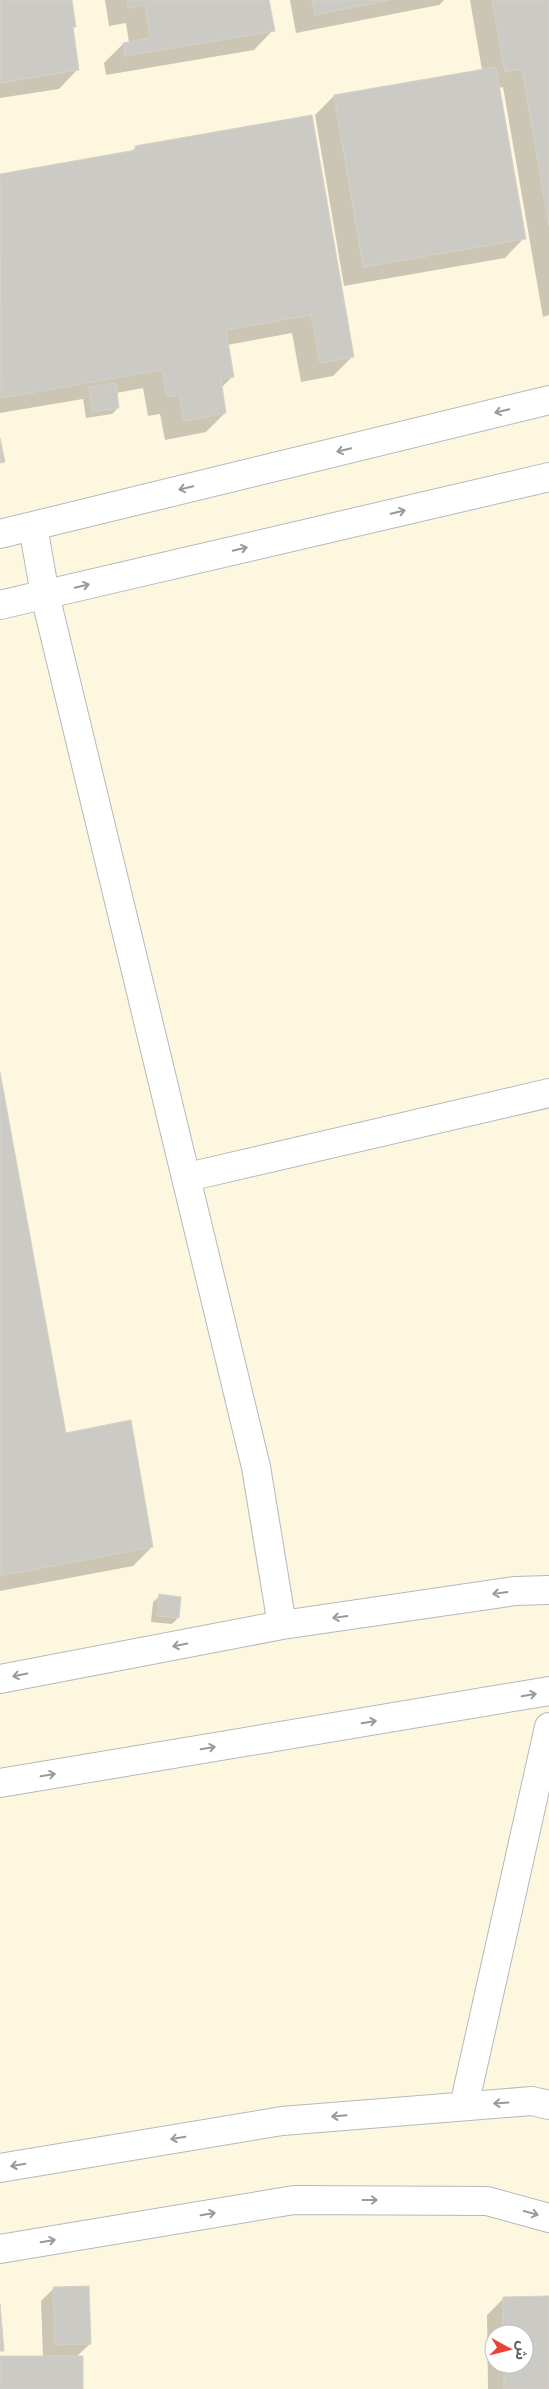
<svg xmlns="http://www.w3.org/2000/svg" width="549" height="2389" viewBox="0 0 549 2389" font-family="Lato,'Noto Sans Arabic',sans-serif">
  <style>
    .commercial { fill: #fef7e0; fill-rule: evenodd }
    .shadow { fill: #0003; fill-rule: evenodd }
    .building { fill: #cccac5; stroke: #d6d1c6 }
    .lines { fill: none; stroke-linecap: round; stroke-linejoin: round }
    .street-casing { stroke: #b5b8bc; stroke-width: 30 }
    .street { stroke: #fff; stroke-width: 28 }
    .oneway { stroke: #979a9d }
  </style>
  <rect width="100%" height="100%" fill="#f1efe8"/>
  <!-- commercial -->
  <path class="commercial" d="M 0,0 L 549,0 L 549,2389 L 0,2389 ZM 494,2334 L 524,2334 L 524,2364 L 494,2364 Z"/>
  <!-- shadow -->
  <path class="shadow" d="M 0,0 L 70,0 L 74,26 L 72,29 L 78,69 L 59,89 L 0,98 Z
    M 105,0 L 268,0 L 273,30 L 254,50 L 106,75 L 104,63 L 123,44 L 129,43 L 126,23 L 109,26 Z
    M 290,0 L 444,0 L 439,5 L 296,33 Z
    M 470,0 L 549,0 L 549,315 L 543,317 L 503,87 L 499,88 L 524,238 L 505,258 L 344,286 L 315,115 L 334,96 L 482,70 Z
    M 311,117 L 352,357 L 333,376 L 301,382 L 292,333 L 227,345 L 232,377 L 221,388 L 225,413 L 206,432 L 165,440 L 160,414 L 148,416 L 143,388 L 116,393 L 118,408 L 112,414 L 86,418 L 83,399 L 0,413 L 0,176 L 130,153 L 136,147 Z
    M 0,1079 L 65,1434 L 152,1547 L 133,1566 L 0,1591 Z
    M 160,1596 L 178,1618 L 172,1624 L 151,1622 L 153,1602 Z
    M 53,2289 L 90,2344 L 76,2357 L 81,2389 L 0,2389 L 0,2357 L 43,2357 L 41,2301 Z
    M 549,2298 L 549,2389 L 488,2389 L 487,2315 L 503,2299 ZM 494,2334 L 524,2334 L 524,2364 L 494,2364 Z"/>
  <!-- building -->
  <path class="building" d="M 0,0 L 72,0 L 76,27 L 73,27 L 79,70 L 0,83 Z
    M 127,0 L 269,0 L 275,31 L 125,56 L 123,43 L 150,38 L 145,5 L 128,8 Z
    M 312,0 L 390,0 L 315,15 Z
    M 492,0 L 549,0 L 549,226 L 522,69 L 505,72 Z
    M 496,67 L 526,239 L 363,267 L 334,95 Z
    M 312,115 L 354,357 L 320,363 L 311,315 L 226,330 L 234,377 L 221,379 L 226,413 L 184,421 L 179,395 L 167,397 L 162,370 L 1,398 L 0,174 L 136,150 L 135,146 Z
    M 116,383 L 119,408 L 92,412 L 89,387 Z
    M 0,438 L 5,462 L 0,463 Z
    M 0,1072 L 66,1433 L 131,1420 L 153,1547 L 0,1576 Z
    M 159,1594 L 181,1597 L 179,1618 L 157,1616 Z
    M 89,2286 L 91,2344 L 55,2345 L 53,2287 Z
    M 549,2296 L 549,2389 L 504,2389 L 504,2364 L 524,2364 L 524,2334 L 503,2334 L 503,2297 Z
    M 0,2304 L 4,2351 L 0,2351 Z
    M 0,2356 L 83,2356 L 83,2389 L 0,2389 Z"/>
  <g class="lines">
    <defs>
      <path id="street" d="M 33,526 L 45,595 L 256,1467 L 282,1625
        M 0,534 L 549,400
        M 0,605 L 549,477
        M 188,1177 L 549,1093
        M 0,1679 L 282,1625 L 515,1591 L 549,1590
        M 0,1783 L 549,1691
        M 464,2106 L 549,1727
        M 0,2168 L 282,2121 L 532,2101 L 549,2105
        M 0,2249 L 294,2200 L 487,2201 L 549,2218"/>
    </defs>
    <!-- street casing -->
    <use href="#street" class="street-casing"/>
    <!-- street -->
    <use href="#street" class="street"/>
  </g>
  <!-- one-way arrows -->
  <defs><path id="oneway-shaft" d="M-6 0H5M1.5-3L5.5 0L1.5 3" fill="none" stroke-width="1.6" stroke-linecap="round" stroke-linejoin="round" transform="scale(1.25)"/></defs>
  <g class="oneway">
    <use href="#oneway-shaft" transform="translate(502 411) rotate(166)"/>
    <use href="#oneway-shaft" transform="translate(344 450) rotate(166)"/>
    <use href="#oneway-shaft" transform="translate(186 488) rotate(166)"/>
    <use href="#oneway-shaft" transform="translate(398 512) rotate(-13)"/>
    <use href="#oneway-shaft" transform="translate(240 549) rotate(-13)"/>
    <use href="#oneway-shaft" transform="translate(82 586) rotate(-13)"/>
    <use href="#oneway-shaft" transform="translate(500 1593) rotate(172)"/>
    <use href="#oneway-shaft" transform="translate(340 1617) rotate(172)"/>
    <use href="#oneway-shaft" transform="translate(180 1645) rotate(169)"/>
    <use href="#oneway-shaft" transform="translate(20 1675) rotate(169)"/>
    <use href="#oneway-shaft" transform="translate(529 1695) rotate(-10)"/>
    <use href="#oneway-shaft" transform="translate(369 1722) rotate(-10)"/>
    <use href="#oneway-shaft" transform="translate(208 1748) rotate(-10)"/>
    <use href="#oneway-shaft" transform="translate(48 1775) rotate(-10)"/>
    <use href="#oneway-shaft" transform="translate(501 2103) rotate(176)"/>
    <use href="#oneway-shaft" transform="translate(339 2116) rotate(175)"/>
    <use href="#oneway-shaft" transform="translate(178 2138) rotate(171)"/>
    <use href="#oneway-shaft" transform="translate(18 2165) rotate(171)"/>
    <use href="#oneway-shaft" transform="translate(370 2200)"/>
    <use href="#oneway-shaft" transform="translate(531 2213) rotate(15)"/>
    <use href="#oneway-shaft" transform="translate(208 2214) rotate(-10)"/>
    <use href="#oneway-shaft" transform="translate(48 2241) rotate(-10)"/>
  </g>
  <!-- north arrow -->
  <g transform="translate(509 2349) rotate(97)"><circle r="24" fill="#ffffff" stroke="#bfc1c3"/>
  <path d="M0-4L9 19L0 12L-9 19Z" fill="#ea4335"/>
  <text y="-8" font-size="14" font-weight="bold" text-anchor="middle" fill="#5f6368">ش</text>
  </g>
</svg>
